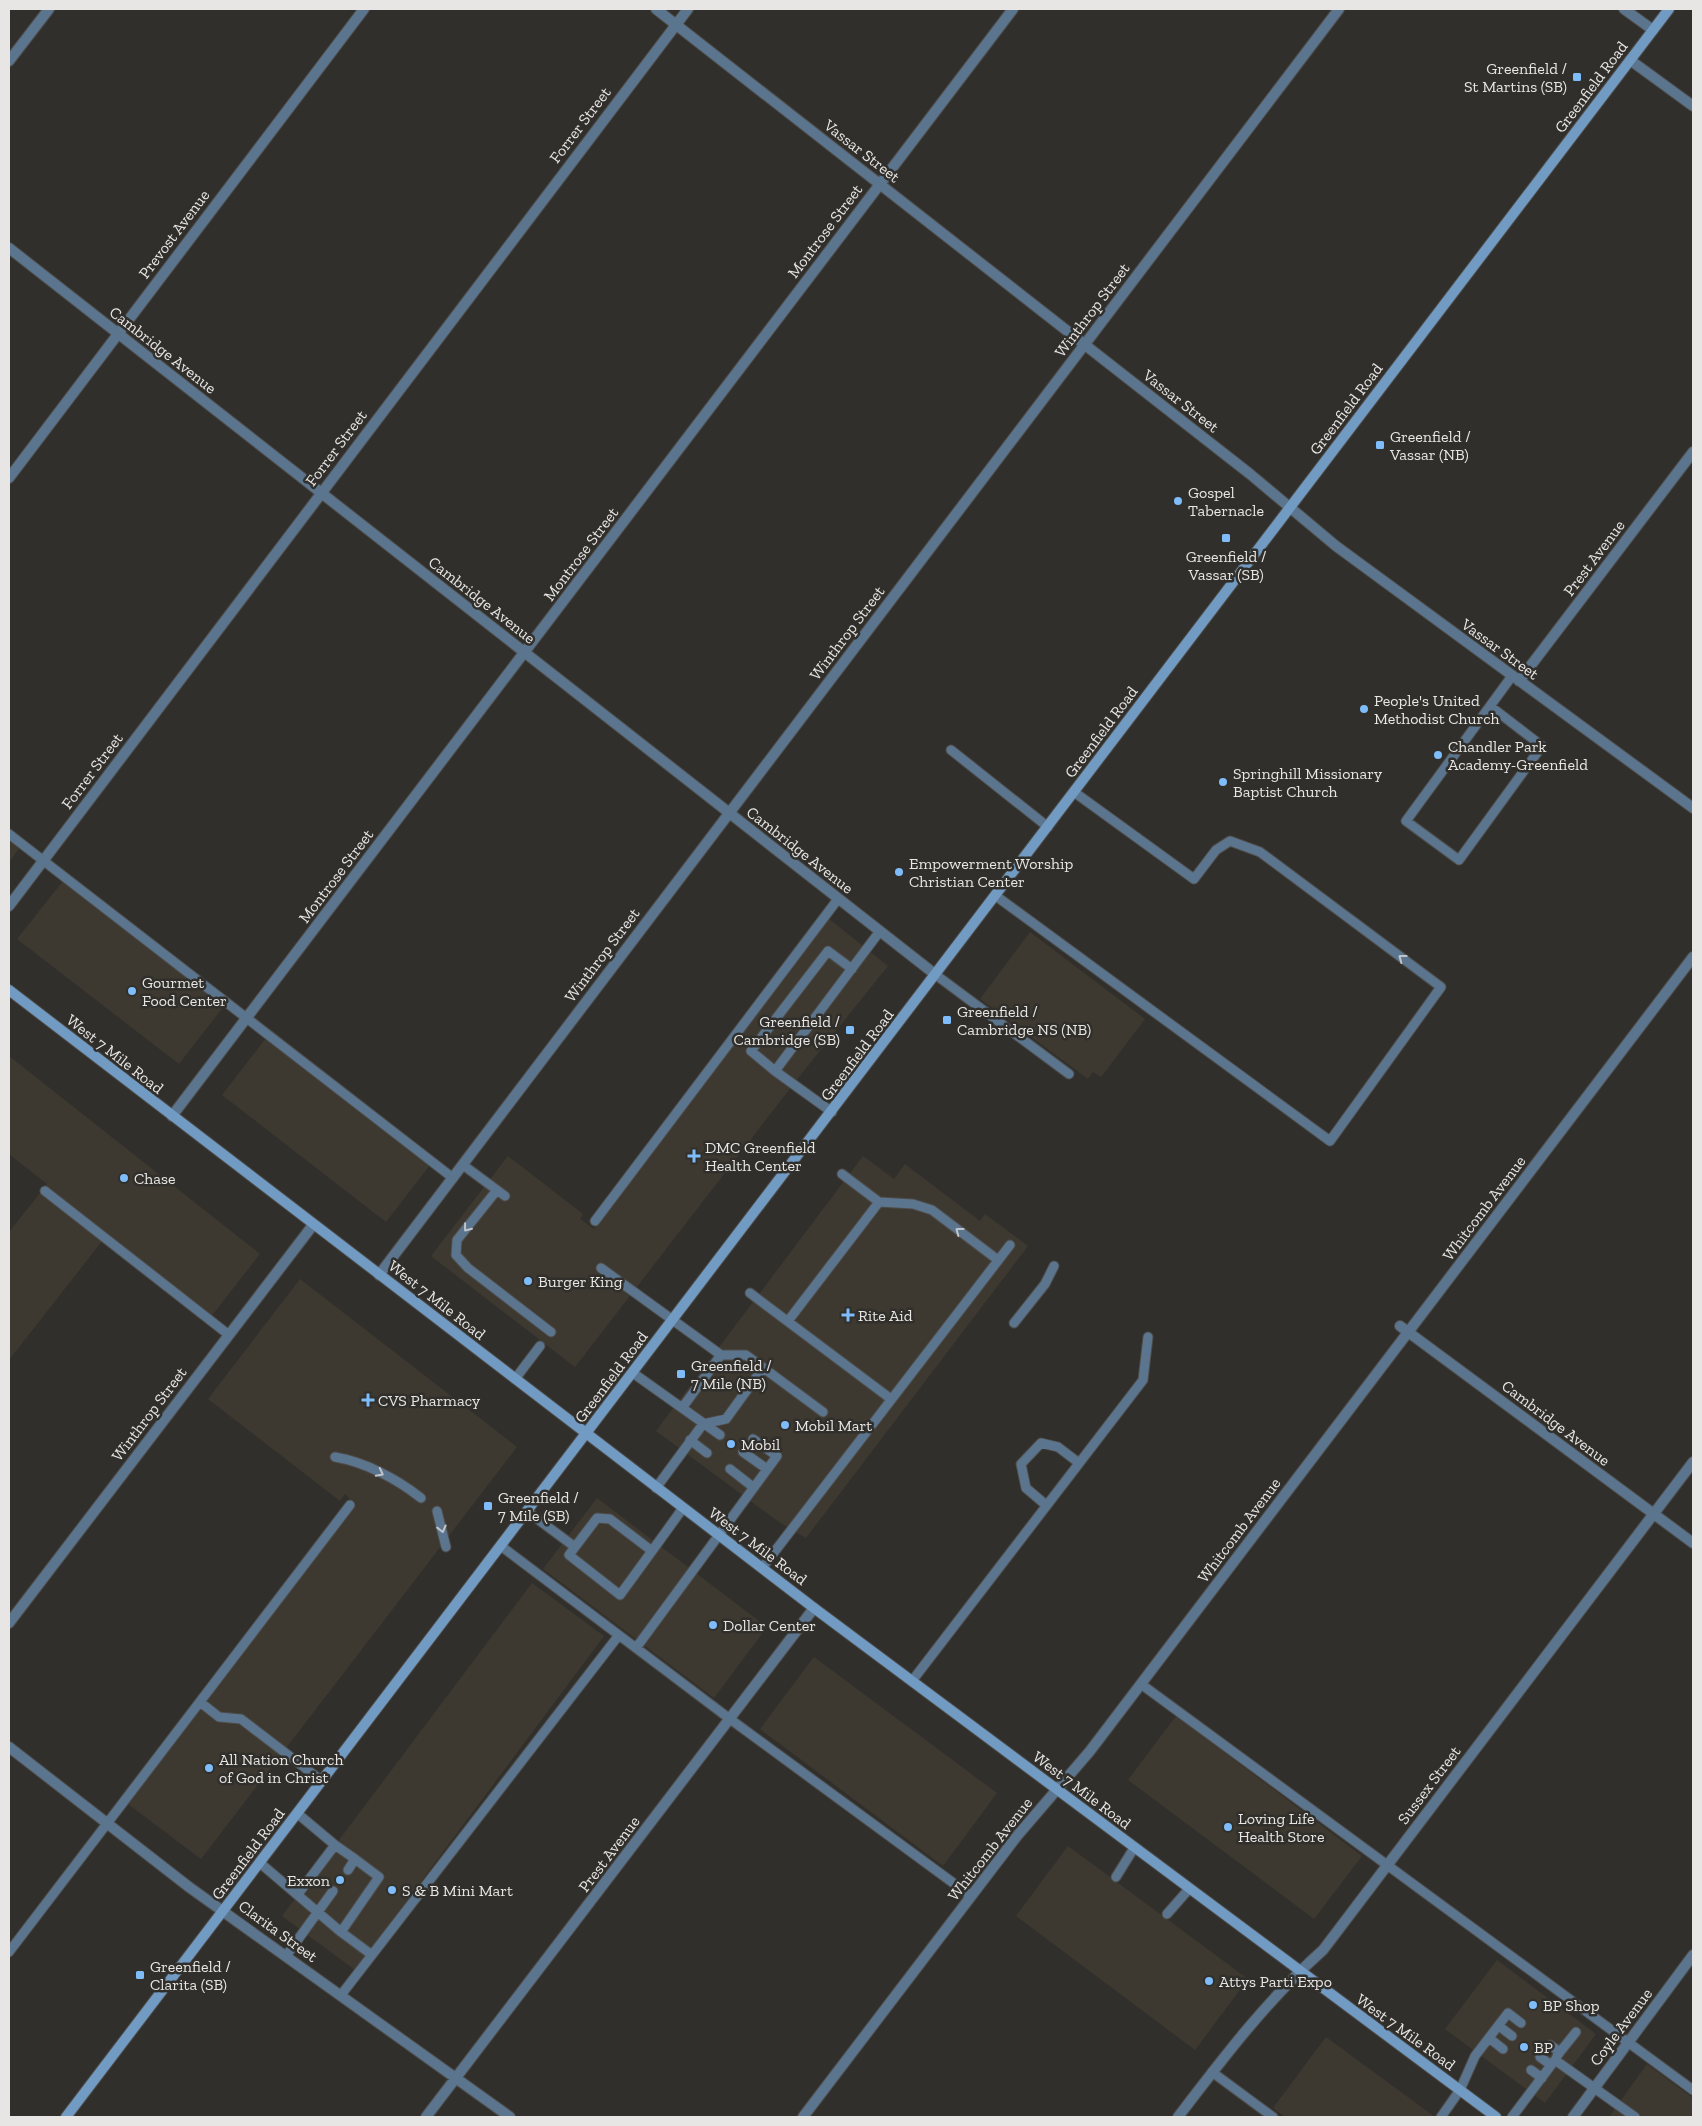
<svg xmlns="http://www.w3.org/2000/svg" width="1702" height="2126" viewBox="0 0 1702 2126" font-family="'Zilla Slab',serif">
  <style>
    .built { fill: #3e3930 }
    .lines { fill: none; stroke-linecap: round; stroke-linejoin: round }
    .lane-casing { stroke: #4e4c49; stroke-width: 11 }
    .street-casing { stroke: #4e4c49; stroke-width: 12 }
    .secondary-casing { stroke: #4e4c49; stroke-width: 12 }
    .lane { stroke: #5b758e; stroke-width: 9 }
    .street { stroke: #5b758e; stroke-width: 10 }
    .secondary { stroke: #729bc3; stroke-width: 10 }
    .oneway { stroke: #bec4ca }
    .poi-dot { fill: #7ebdf9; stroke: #312f2b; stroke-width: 2 }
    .labels { text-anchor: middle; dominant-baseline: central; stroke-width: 5; stroke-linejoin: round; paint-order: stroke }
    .poi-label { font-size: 16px; fill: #e8e6e4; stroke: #312f2b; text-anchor: start }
    .street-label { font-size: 16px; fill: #e8e6e4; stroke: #312f2b }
  </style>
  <rect width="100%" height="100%" fill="#312f2b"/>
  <!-- built -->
  <path class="built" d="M 9,839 L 20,847 L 9,863 Z
    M 63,881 L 224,1006 L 179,1064 L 17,939 Z
    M 828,918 L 888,966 L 795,1082 L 575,1367 L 431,1256 L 508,1156 L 583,1214 L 580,1219 L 594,1229 Z
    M 1030,932 L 1145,1019 L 1101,1077 L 1093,1072 L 1088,1079 L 980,999 Z
    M 266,1038 L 430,1165 L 386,1222 L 222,1095 Z
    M 9,1056 L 260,1254 L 210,1318 L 106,1236 L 9,1360 L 9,1232 L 47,1184 L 9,1154 Z
    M 863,1156 L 894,1179 L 905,1164 L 980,1221 L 985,1214 L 1028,1246 L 806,1538 L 779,1522 L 656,1431 Z
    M 300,1279 L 517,1447 L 201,1859 L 128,1804 L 356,1504 L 345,1494 L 340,1501 L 208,1399 Z
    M 597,1498 L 767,1627 L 714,1698 L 543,1569 Z
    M 532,1583 L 604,1636 L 355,1970 L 282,1916 Z
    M 814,1657 L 997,1793 L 943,1866 L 760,1729 Z
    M 1176,1716 L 1362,1856 L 1314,1919 L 1128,1780 Z
    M 1068,1846 L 1248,1979 L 1195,2050 L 1016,1916 Z
    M 1497,1960 L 1596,2034 L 1545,2103 L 1445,2029 Z
    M 1326,2037 L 1435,2117 L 1285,2117 L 1273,2108 Z
    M 1647,2064 L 1693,2098 L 1693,2117 L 1609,2117 Z"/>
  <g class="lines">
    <defs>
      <path id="lane" d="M 1490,706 L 1542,746 L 1459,860 L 1406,821 L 1512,676
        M 951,750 L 1048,827
        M 9,834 L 453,1178
        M 996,896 L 1330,1141 L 1441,987 L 1260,852 L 1230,841 L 1216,850 L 1194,879 L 1074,792
        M 936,975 L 1069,1074
        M 775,1071 L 751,1051 L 828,951 L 852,969
        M 832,1112 L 775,1071 L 880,931
        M 463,1165 L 505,1196
        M 497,1190 L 457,1240 L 456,1255 L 468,1268 L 551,1332
        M 45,1191 L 229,1335
        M 879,1202 L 913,1204 L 932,1210 L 998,1260
        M 595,1221 L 838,899
        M 601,1268 L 721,1355 L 682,1408
        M 750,1293 L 891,1399
        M 788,1321 L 879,1202 L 842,1174
        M 1014,1323 L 1045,1284 L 1054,1266
        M 721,1355 L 746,1355 L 823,1412
        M 633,1373 L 720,1435
        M 515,1379 L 540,1346
        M 690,1440 L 707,1453
        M 743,1452 L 767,1469
        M 335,1457 C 365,1462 397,1479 421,1498
        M 730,1469 L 753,1487
        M 656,1488 L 703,1424 L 726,1419 L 763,1368
        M 1046,1505 L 1026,1488 L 1021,1464 L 1041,1443 L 1058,1447 L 1079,1463
        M 437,1511 L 446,1547
        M 528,1512 L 575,1547 L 569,1555 L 620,1595 L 652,1551 L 610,1519 L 597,1518 L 575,1547
        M 501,1546 L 730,1719 L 971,1896
        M 652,1551 L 683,1508
        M 762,1568 L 1010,1245
        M 636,1648 L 777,1456 L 753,1439
        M 912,1681 L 1143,1380 L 1148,1337
        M 1141,1684 L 1693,2090
        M 200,1702 L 219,1717 L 241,1719 L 322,1781
        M 298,1814 L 335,1845
        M 260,1863 L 341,1932
        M 348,1870 L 355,1859 L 379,1877 L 341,1932 L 372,1955
        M 1116,1877 L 1134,1848
        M 298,1894 L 335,1845 L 355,1859
        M 1167,1914 L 1189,1889
        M 9,1952 L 350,1505
        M 286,1956 L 333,1891
        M 341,1995 L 619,1635
        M 1499,2026 L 1512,2036
        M 1489,2038 L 1503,2049
        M 1550,2045 L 1560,2052 L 1557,2056
        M 1560,2052 L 1576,2032
        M 1540,2057 L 1551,2065
        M 1531,2070 L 1542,2078
        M 1212,2072 L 1273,2117
        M 1441,2117 L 1460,2090 L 1475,2056 L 1508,2013 L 1521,2023
        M 1512,2117 L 1555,2060 L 1635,2117"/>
      <path id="street" d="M 656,9 L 1250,474 L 1336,546 L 1693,808
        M 1624,9 L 1653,30
        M 1630,60 L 1693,106
        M 9,61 L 49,9
        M 9,248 L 936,975
        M 9,478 L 364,9
        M 1519,681 L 1693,452
        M 9,906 L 688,9
        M 172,1116 L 1013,9
        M 379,1275 L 1339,9
        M 1400,1326 L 1693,1543
        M 9,1623 L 313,1225
        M 9,1747 L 189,1887 L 510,2117
        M 426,2117 L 814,1608
        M 803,2117 L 1017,1836 L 1090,1751 L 1693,957
        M 1178,2117 C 1223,2058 1267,2000 1323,1950 L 1693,1462
        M 1573,2117 L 1693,1955"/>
      <path id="secondary" d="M 9,990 L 814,1608 L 1496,2117
        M 66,2117 L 1669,9"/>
    </defs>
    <!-- lane casing -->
    <use href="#lane" class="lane-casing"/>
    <!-- street casing -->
    <use href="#street" class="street-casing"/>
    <!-- secondary casing -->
    <use href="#secondary" class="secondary-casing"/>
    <!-- lane -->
    <use href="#lane" class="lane"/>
    <!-- street -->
    <use href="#street" class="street"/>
    <!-- secondary -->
    <use href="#secondary" class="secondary"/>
  </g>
  <!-- one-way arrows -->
  <defs><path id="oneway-chevron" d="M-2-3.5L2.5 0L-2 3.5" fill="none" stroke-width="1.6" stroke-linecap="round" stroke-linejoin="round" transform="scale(1.25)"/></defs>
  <g class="oneway">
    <use href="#oneway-chevron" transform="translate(1402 958) rotate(-143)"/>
    <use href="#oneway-chevron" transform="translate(467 1228) rotate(128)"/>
    <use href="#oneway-chevron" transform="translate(959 1231) rotate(-143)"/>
    <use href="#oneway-chevron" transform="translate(380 1473) rotate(27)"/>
    <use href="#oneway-chevron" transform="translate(442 1529) rotate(76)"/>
  </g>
  <!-- markers -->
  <g class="poi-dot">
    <rect x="1572" y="72" width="10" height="10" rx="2.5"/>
    <rect x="1375" y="440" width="10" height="10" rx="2.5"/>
    <circle cx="1178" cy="501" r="5"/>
    <rect x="1221" y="533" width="10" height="10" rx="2.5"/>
    <circle cx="1364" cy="709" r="5"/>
    <circle cx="1438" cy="755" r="5"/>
    <circle cx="1223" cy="782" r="5"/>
    <circle cx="899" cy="872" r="5"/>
    <circle cx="132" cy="991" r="5"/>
    <rect x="942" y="1015" width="10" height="10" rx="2.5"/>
    <rect x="845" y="1025" width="10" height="10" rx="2.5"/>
    <path d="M691.5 1148.5h5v5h5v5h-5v5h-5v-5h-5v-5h5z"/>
    <circle cx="124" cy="1178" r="5"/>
    <circle cx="528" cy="1281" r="5"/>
    <path d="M845.5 1307.5h5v5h5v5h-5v5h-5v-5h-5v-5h5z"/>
    <rect x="676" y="1369" width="10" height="10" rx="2.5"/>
    <path d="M365.5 1392.5h5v5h5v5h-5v5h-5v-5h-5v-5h5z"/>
    <circle cx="785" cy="1425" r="5"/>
    <circle cx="731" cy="1444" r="5"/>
    <rect x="483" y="1501" width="10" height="10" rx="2.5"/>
    <circle cx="713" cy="1625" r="5"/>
    <circle cx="209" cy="1768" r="5"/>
    <circle cx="1228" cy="1827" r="5"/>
    <circle cx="340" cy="1880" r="5"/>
    <circle cx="392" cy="1890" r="5"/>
    <rect x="135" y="1970" width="10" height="10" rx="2.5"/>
    <circle cx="1209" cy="1981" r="5"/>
    <circle cx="1533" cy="2005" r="5"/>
    <circle cx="1524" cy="2047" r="5"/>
  </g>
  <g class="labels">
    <!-- poi labels -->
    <g class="poi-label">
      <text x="1567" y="68" text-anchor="end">Greenfield /<tspan x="1567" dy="18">St Martins (SB)</tspan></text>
      <text x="1390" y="436">Greenfield /<tspan x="1390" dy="18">Vassar (NB)</tspan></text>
      <text x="1188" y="492">Gospel<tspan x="1188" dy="18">Tabernacle</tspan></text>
      <text x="1226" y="556" text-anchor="middle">Greenfield /<tspan x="1226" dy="18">Vassar (SB)</tspan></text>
      <text x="1374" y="700">People's United<tspan x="1374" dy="18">Methodist Church</tspan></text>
      <text x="1448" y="746">Chandler Park<tspan x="1448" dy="18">Academy-Greenfield</tspan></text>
      <text x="1233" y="773">Springhill Missionary<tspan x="1233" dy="18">Baptist Church</tspan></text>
      <text x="909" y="863">Empowerment Worship<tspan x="909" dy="18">Christian Center</tspan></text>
      <text x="142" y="982">Gourmet<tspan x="142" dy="18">Food Center</tspan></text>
      <text x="957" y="1011">Greenfield /<tspan x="957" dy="18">Cambridge NS (NB)</tspan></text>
      <text x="840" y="1021" text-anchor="end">Greenfield /<tspan x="840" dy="18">Cambridge (SB)</tspan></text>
      <text x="705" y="1147">DMC Greenfield<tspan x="705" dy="18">Health Center</tspan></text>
      <text x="134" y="1178">Chase</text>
      <text x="538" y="1281">Burger King</text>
      <text x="858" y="1315">Rite Aid</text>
      <text x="691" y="1365">Greenfield /<tspan x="691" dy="18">7 Mile (NB)</tspan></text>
      <text x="378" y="1400">CVS Pharmacy</text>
      <text x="795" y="1425">Mobil Mart</text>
      <text x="741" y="1444">Mobil</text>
      <text x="498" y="1497">Greenfield /<tspan x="498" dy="18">7 Mile (SB)</tspan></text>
      <text x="723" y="1625">Dollar Center</text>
      <text x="219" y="1759">All Nation Church<tspan x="219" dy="18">of God in Christ</tspan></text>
      <text x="1238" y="1818">Loving Life<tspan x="1238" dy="18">Health Store</tspan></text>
      <text x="330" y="1880" text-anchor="end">Exxon</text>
      <text x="402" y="1890">S &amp; B Mini Mart</text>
      <text x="150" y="1966">Greenfield /<tspan x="150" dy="18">Clarita (SB)</tspan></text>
      <text x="1219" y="1981">Attys Parti Expo</text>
      <text x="1543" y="2005">BP Shop</text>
      <text x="1534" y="2047">BP</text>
    </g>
    <!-- street labels -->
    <g class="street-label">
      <text transform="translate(1591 87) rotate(-53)">Greenfield Road</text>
      <text transform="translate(580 125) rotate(-53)">Forrer Street</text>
      <text transform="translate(862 151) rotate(38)">Vassar Street</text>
      <text transform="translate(825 231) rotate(-53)">Montrose Street</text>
      <text transform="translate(174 234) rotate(-53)">Prevost Avenue</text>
      <text transform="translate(1092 310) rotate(-53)">Winthrop Street</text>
      <text transform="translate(163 350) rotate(38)">Cambridge Avenue</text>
      <text transform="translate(1181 401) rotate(38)">Vassar Street</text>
      <text transform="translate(1346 409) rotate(-53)">Greenfield Road</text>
      <text transform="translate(336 448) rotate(-53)">Forrer Street</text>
      <text transform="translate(581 554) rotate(-53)">Montrose Street</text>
      <text transform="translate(1594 558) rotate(-53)">Prest Avenue</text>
      <text transform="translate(482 600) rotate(38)">Cambridge Avenue</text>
      <text transform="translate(847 633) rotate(-53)">Winthrop Street</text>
      <text transform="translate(1500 649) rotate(36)">Vassar Street</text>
      <text transform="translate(1101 732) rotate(-53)">Greenfield Road</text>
      <text transform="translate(92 771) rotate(-53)">Forrer Street</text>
      <text transform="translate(800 850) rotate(38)">Cambridge Avenue</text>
      <text transform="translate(336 876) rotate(-53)">Montrose Street</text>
      <text transform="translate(602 955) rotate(-53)">Winthrop Street</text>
      <text transform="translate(115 1054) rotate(38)">West 7 Mile Road</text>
      <text transform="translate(857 1055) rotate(-53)">Greenfield Road</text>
      <text transform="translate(1484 1208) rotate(-53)">Whitcomb Avenue</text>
      <text transform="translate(437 1300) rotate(38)">West 7 Mile Road</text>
      <text transform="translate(611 1377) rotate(-53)">Greenfield Road</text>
      <text transform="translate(149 1414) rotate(-53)">Winthrop Street</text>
      <text transform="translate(1556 1423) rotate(37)">Cambridge Avenue</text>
      <text transform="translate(1239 1530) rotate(-53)">Whitcomb Avenue</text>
      <text transform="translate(758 1546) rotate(37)">West 7 Mile Road</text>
      <text transform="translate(1429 1785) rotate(-53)">Sussex Street</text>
      <text transform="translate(1082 1790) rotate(37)">West 7 Mile Road</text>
      <text transform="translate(990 1849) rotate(-52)">Whitcomb Avenue</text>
      <text transform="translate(248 1854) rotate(-53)">Greenfield Road</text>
      <text transform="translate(609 1854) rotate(-53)">Prest Avenue</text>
      <text transform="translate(278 1931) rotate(36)">Clarita Street</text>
      <text transform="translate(1621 2027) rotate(-53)">Coyle Avenue</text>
      <text transform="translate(1406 2032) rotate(36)">West 7 Mile Road</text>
    </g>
  </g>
  <!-- border -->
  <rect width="1702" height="2126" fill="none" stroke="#e8e6e4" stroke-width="20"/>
</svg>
